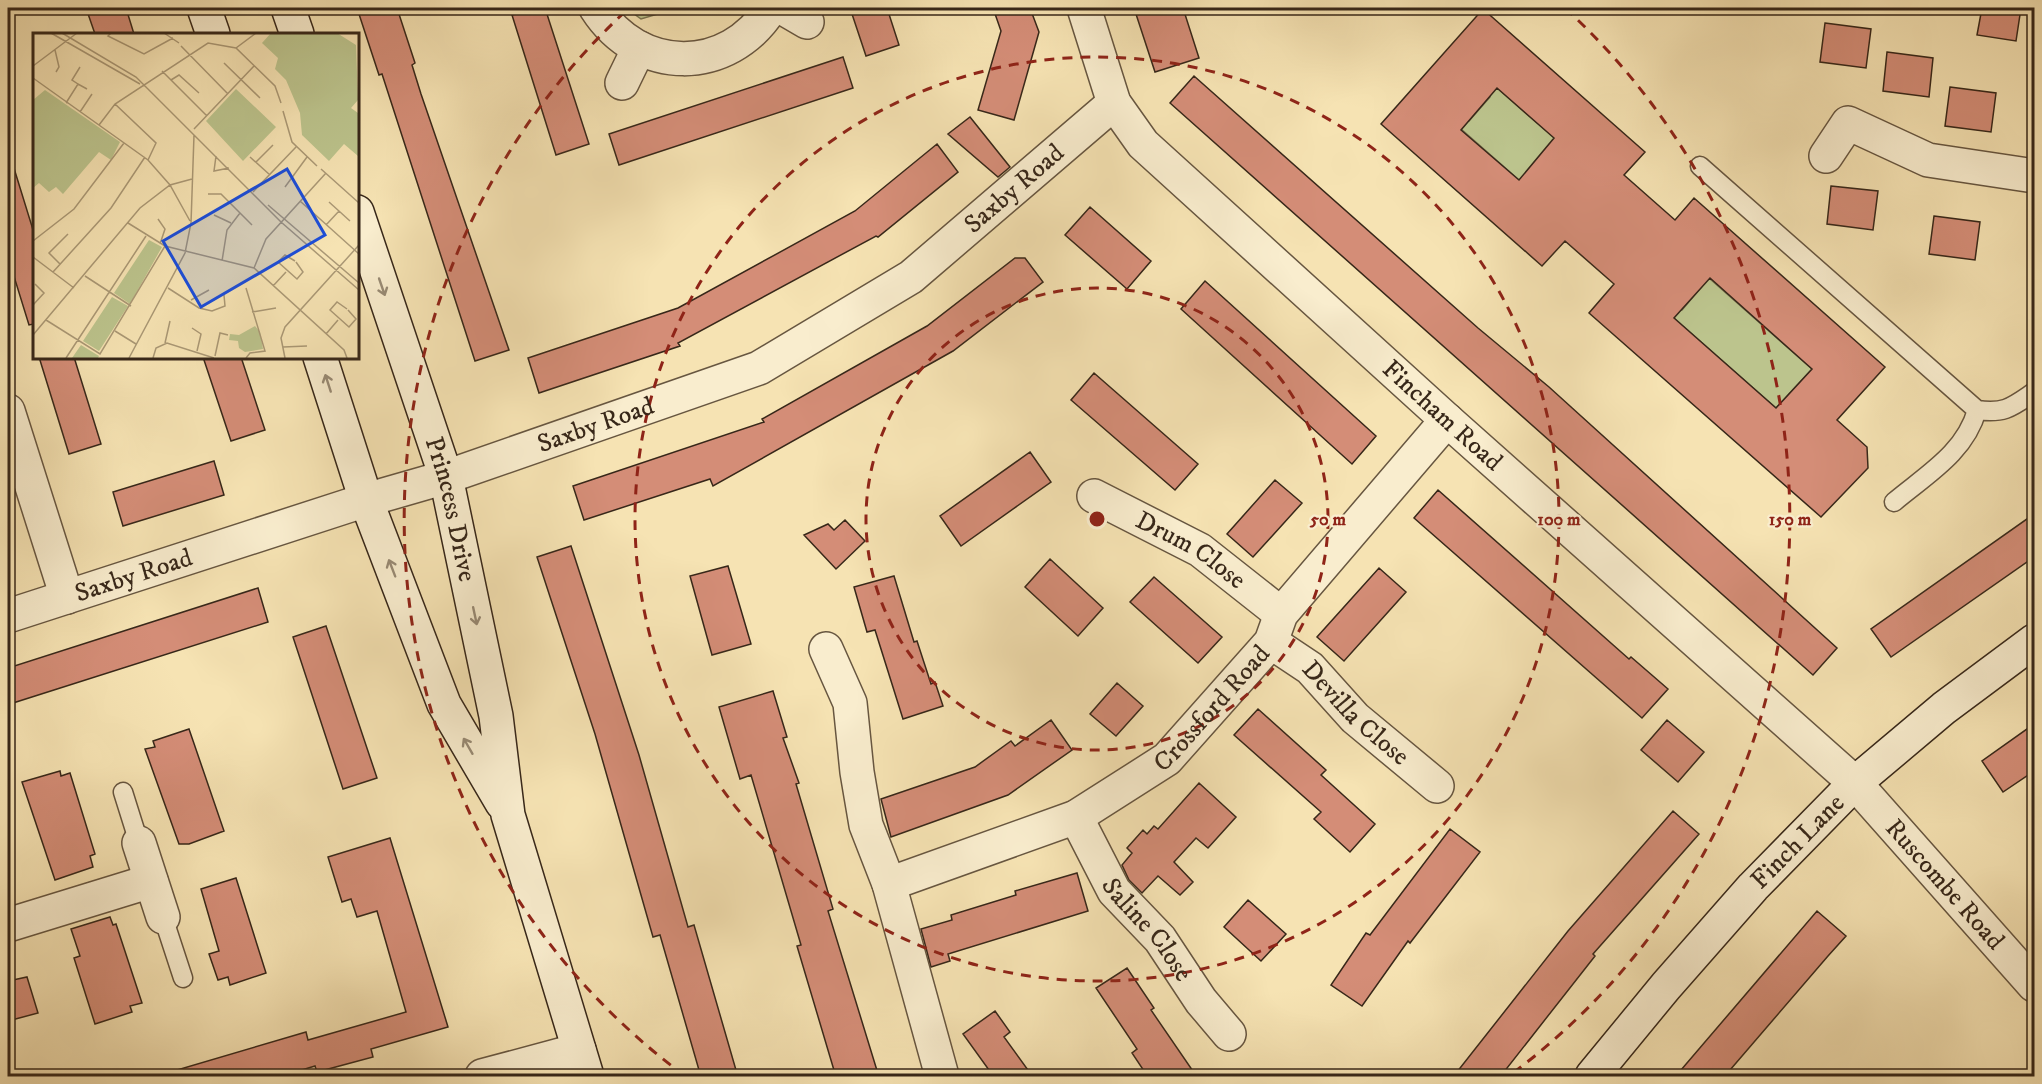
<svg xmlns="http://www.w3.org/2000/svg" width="2042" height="1084" viewBox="0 0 2042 1084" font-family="'IM FELL DW Pica',serif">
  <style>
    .green { fill: #bcc48d; stroke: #7a7653; stroke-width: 1.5 }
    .building { fill: #d48d77; stroke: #372719; stroke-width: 1.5; fill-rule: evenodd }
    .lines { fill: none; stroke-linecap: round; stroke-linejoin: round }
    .lane-casing { stroke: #675640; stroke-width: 21 }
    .street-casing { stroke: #675640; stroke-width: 36 }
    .secondary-casing { stroke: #372719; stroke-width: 36 }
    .lane { stroke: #f9edce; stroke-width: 18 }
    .street { stroke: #f9edce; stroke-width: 33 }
    .secondary { stroke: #f9edce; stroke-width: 33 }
    .oneway { stroke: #988a74 }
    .ring { fill: none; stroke: #8f2418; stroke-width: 3; stroke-dasharray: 10 8 }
    .labels { text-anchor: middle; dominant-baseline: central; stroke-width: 4.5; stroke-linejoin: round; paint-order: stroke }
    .street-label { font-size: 26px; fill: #372719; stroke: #f9edce }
    .inset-road { fill: none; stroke: #aa9875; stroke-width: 1.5 }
    .view { fill: #1d4ed8; fill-opacity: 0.15; stroke: #1d4ed8; stroke-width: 3 }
    .inset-edge { fill: none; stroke: #372719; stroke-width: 3 }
    .centre { fill: #8f2418; stroke: #f9edce; stroke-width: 3 }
    .ring-label { font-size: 18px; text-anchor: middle; font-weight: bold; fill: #8f2418; stroke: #f9edce; stroke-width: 4.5; stroke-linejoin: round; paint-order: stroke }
  </style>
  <rect width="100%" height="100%" fill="#f6e3b3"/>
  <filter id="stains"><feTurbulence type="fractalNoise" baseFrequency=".00333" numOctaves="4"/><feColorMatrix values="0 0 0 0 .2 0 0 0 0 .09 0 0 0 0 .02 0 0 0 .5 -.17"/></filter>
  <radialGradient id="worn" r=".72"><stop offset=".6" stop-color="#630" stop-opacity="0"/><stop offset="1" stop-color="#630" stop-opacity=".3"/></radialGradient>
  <!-- green -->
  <path class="green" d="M 626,8 L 678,8 L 641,19 Z
    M 1488,80 L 1565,147 L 1528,188 L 1452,121 L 1469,121 L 1490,97 Z
    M 1701,271 L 1812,369 L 1776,408 L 1666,311 L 1682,310 L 1703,285 Z"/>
  <!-- building -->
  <path class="building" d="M 86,8 L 126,8 L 134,34 L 95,34 Z
    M 357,8 L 397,8 L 415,63 L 412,65 L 421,94 L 509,350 L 475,361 L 382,74 L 379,75 Z
    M 537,8 L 545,8 L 589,144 L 556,155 L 512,15 Z
    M 850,8 L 887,8 L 899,45 L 866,56 Z
    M 993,8 L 1030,8 L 1039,32 L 1014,120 L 978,110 L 1001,31 Z
    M 1134,8 L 1183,8 L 1199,58 L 1155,72 Z
    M 1982,8 L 2021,8 L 2016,41 L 1977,35 Z
    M 1483,9 L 1645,152 L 1624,175 L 1675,220 L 1694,198 L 1885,367 L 1837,420 L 1867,447 L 1868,468 L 1821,517 L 1589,313 L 1614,284 L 1565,241 L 1542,266 L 1381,124 ZM 1497,88 L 1554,138 L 1519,180 L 1461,130 ZM 1710,278 L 1812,369 L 1776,408 L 1674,318 Z
    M 1825,23 L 1871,29 L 1866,68 L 1820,62 Z
    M 1887,52 L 1933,58 L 1929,97 L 1883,91 Z
    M 843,57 L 853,88 L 619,165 L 609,134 Z
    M 1194,76 L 1478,328 L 1549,387 L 1837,648 L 1813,675 L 1170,103 Z
    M 1950,87 L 1996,93 L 1991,132 L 1945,126 Z
    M 970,117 L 1010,167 L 998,177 L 948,134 Z
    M 937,144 L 958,172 L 878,237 L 876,236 L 678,343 L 680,346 L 539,393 L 528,358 L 678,308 L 855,211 Z
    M 13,165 L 34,233 L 34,324 L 29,325 L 8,257 L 8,166 Z
    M 1831,186 L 1878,191 L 1873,230 L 1827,224 Z
    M 1090,207 L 1151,261 L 1127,289 L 1065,235 Z
    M 1934,216 L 1980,222 L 1975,260 L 1929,254 Z
    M 1015,258 L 1025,258 L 1043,282 L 953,351 L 713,486 L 710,479 L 584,520 L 573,486 L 764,422 L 762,419 L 927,326 Z
    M 1205,281 L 1376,436 L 1352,464 L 1181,309 Z
    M 39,357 L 74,357 L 101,444 L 69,454 Z
    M 203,357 L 241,357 L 265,430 L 231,441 Z
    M 1094,373 L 1198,464 L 1175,490 L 1071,400 Z
    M 1030,452 L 1051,482 L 961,546 L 940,516 Z
    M 214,461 L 224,495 L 123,526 L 113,492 Z
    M 1275,480 L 1302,503 L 1253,557 L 1227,534 Z
    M 1438,490 L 1629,659 L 1631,657 L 1668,689 L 1642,718 L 1414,518 Z
    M 2034,514 L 2034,557 L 1891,657 L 1871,629 Z
    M 845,520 L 865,541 L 836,569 L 804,535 L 828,524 L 834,530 Z
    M 571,546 L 639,755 L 688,927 L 694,925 L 738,1077 L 701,1077 L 660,935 L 653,937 L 595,734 L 537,557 Z
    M 1050,559 L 1103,608 L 1078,636 L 1025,587 Z
    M 728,566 L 751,644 L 712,655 L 690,576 Z
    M 1379,568 L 1406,592 L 1344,661 L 1317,637 Z
    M 894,576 L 914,642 L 917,641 L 931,684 L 935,682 L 943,706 L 903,719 L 875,630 L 867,632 L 854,587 Z
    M 1154,577 L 1222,637 L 1198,663 L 1130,602 Z
    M 258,588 L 268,622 L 13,703 L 8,688 L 8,668 Z
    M 326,626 L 377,778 L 343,789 L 293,637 Z
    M 1117,683 L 1143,706 L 1116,736 L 1090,714 Z
    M 773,691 L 787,737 L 783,738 L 799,783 L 796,784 L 833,909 L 828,911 L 879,1077 L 836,1077 L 797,946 L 801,945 L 751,775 L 740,779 L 719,707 Z
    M 1258,709 L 1326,770 L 1321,775 L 1375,824 L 1350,852 L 1314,819 L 1321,812 L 1234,735 Z
    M 1051,720 L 1072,750 L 1008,795 L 891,837 L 881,799 L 975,767 L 1011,741 L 1015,746 Z
    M 1667,720 L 1704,752 L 1678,782 L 1641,750 Z
    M 2034,724 L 2034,771 L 2003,792 L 1982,761 Z
    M 189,729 L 224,831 L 189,844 L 179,844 L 145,749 L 155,747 L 153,741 Z
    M 60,771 L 61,776 L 70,773 L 95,854 L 90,856 L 93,867 L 55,880 L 22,782 Z
    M 1199,783 L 1236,817 L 1208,848 L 1196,838 L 1174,862 L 1193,882 L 1180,895 L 1158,876 L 1142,893 L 1129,880 L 1122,865 L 1132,853 L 1127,848 L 1143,830 L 1147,834 L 1154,826 L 1158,829 Z
    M 1673,811 L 1699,834 L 1593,954 L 1595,956 L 1500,1077 L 1453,1077 L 1568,931 Z
    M 1450,829 L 1480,852 L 1410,943 L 1408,941 L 1362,1006 L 1331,985 L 1366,933 L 1370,935 Z
    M 390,838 L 448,1027 L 371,1049 L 373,1057 L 317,1072 L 315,1066 L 279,1077 L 178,1077 L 177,1070 L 306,1032 L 308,1040 L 406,1012 L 377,911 L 357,917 L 351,899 L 342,902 L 328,857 Z
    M 1077,873 L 1088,911 L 948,954 L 950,961 L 931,967 L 921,929 L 952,920 L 951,915 L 1016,895 L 1015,891 Z
    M 236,878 L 266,973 L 230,985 L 228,977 L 218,980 L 209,954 L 219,951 L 201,889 Z
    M 1248,900 L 1286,934 L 1261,961 L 1224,927 Z
    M 1817,911 L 1846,936 L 1828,956 L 1724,1077 L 1675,1077 Z
    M 110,917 L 113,925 L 116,924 L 142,1003 L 130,1006 L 132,1012 L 95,1024 L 74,958 L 80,956 L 71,929 Z
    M 1127,968 L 1154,1008 L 1151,1010 L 1197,1077 L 1148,1077 L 1132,1053 L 1137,1049 L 1096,988 Z
    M 27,977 L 38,1013 L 8,1021 L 8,981 Z
    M 995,1011 L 1010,1032 L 1004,1037 L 1033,1077 L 994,1077 L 963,1034 Z"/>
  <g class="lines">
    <defs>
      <path id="lane" d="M 1700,166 L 1977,410 C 2005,414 2012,407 2034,392
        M 1894,502 C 1926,475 1965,453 1977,410
        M 123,792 L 139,843
        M 163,917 L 183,978"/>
      <g id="street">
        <path d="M 596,8 C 639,75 728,76 771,8"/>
        <path d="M 783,8 L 807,22"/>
        <path id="s1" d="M 1084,8 L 1114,103 L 1143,144 L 1447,420 L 1855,783 L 2034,985"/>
        <path d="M 622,83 L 639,48"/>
        <path d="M 1826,156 L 1848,123 L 1928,160 L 2034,176"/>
        <path d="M 8,411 L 67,597"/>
        <path id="s2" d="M 1094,496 L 1200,550 L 1281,614"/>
        <path id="s3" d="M 8,616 L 366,500 L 446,477 L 759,368 L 911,277 L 1114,103"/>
        <path id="s4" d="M 1271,642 L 1310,668 L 1355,718 L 1437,786"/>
        <path d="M 826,649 L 850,703 L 857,772 L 866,825 L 889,884 L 942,1076"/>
        <path id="s5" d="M 1076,817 L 1114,891 L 1160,939 L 1201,1001 L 1229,1034"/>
        <path d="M 139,843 L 163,917"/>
        <path id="s6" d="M 889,884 L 1076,817 L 1167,759 L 1271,642 L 1281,614 L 1447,420"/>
        <path d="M 8,925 L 151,881"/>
        <path d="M 482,1076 L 579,1050"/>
      </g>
      <g id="secondary">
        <path d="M 204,8 L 213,34"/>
        <path d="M 288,8 L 297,34"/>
        <path id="s7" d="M 357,212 L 446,477 L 496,716 L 508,815 L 587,1076"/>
        <path d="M 320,357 L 366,500 L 444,704 L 502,803"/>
        <path id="s8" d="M 1592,1076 L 1666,986 L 1753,887 L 1855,783 L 1944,708 L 2034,641"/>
      </g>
    </defs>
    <!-- lane casing -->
    <use href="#lane" class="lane-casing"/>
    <!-- street casing -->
    <use href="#street" class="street-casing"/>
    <!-- secondary casing -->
    <use href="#secondary" class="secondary-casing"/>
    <!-- lane -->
    <use href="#lane" class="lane"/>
    <!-- street -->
    <use href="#street" class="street"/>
    <!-- secondary -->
    <use href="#secondary" class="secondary"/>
  </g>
  <!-- one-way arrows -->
  <defs><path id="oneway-shaft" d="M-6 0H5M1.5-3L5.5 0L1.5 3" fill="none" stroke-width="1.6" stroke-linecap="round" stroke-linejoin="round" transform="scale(1.5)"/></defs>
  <g class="oneway">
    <use href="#oneway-shaft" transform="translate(382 287) rotate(71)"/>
    <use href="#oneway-shaft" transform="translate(328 383) rotate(-108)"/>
    <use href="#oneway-shaft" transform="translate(392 568) rotate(-111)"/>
    <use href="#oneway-shaft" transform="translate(475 616) rotate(78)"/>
    <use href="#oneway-shaft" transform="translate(468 746) rotate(-120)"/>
  </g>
  <!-- distance rings -->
  <g class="ring">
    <circle cx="1097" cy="519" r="231"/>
    <circle cx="1097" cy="519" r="462"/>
    <path d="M685 1076A693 693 0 0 1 629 8M1565 8A693 693 0 0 1 1509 1076"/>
  </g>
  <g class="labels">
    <!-- street labels -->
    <g class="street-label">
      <text stroke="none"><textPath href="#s3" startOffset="1104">Saxby Road</textPath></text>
      <text stroke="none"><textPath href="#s1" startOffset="554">Fincham Road</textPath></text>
      <text stroke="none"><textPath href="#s3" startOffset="618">Saxby Road</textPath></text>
      <text stroke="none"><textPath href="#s7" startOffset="312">Princess Drive</textPath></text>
      <text stroke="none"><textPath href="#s2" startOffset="111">Drum Close</textPath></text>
      <text stroke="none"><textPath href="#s3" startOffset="132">Saxby Road</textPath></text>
      <text stroke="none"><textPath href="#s6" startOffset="374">Crossford Road</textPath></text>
      <text stroke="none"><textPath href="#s4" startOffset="111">Devilla Close</textPath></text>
      <text stroke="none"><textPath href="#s8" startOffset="312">Finch Lane</textPath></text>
      <text stroke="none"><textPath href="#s1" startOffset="1242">Ruscombe Road</textPath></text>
      <text stroke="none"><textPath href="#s5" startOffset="134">Saline Close</textPath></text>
    </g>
  </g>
  <!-- overview -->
  <g transform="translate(33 33)">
    <rect width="326" height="326" fill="#f6e3b3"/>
    <path d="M 238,0 L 304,0 L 323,12 L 325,67 L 318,75 L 325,80 L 325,123 L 311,111 L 296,128 L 269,102 L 267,80 L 253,47 L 242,36 L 245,25 L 229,10 ZM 203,56 L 243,94 L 210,128 L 173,88 ZM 12,57 L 87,109 L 78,127 L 66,119 L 30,161 L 23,154 L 16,159 L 6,150 L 0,155 L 0,67 ZM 116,207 L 129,214 L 97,271 L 81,260 ZM 79,264 L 95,273 L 66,318 L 50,308 ZM 222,293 L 227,299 L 230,316 L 212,319 L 206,315 L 205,308 L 196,307 L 197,301 L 206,302 ZM 48,312 L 66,323 L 65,325 L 39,325 Z" fill="#bcc48d"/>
    <path class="inset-road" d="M 18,0 L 107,51M 29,0 L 103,44 L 248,189 L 326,257M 78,0 L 75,3 L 111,21 L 140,5M 131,0 L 146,10M 148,13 L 195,61M 203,15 L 223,0M 22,17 L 26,34 L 23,39M 191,30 L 227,65M 0,33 L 44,0M 129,38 L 174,83M 0,45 L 115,127 L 137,152 L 157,188M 138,47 L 146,42 L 166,60M 45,51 L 39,47 L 47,34M 33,70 L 45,51 L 54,56M 82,71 L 123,110 L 115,127M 250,78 L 259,109 L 284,133M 47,79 L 59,61M 66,92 L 82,71 L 175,10 L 203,15 L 242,53 L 248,70M 161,96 L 221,33M 183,123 L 181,138 L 196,135M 217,124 L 237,142M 223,129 L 240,112M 288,136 L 326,170M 252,154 L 274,124M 220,159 L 263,114M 175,161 L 188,161 L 219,192M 267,168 L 326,221M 296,169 L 317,188M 235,172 L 326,250M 181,182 L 198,190M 125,186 L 132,196 L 127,211M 95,190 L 132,213 L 221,235 L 311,317 L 314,325M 293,192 L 306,178M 0,208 L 41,176 L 91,110M 0,224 L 41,255M 189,228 L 194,197 L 207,180M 262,228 L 252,222 L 245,229 L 264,246 L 270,239 L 263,229M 27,231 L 16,220 L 35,201M 221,235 L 233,206 L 293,140M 20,239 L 78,175 L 112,124M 52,243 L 98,273M 240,253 L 253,239M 135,255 L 166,275 L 179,278 L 192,273 L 191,262M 158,267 L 176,257M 0,272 L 11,260 L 2,251M 314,276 L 304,269 L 297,277 L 316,294 L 323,286 L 315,277M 219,279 L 243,275M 13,287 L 67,321 L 132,213M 159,295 L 168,301 L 164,318M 82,298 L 103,311M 293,301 L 305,287M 0,302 L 107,175 L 137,152 L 159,146M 132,310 L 137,288M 250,314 L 274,313M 182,323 L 187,300 L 195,302M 33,325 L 113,203M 96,325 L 152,220 L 158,190 L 161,102M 120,325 L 123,315 L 134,310 L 181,325M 213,325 L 217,320 L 232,318 L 213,255M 252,325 L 248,305 L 252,294 L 326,212"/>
    <path class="view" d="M 254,136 L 292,202 L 168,274 L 130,208 Z"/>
    <rect width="326" height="326" class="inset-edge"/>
  </g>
  <circle cx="1097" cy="519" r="9" class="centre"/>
  <g class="ring-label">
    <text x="1328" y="525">50 m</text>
    <text x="1559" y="525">100 m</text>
    <text x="1790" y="525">150 m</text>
  </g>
  <!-- margin -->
  <rect width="2042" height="1084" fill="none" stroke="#f6e3b3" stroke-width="30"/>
  <rect x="9" y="9" width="2024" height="1066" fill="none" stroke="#372719" stroke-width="3"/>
  <rect x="15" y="15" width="2012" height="1054" fill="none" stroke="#372719" stroke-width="1.5"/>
  <rect width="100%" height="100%" filter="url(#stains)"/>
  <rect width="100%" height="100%" fill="url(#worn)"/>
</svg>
